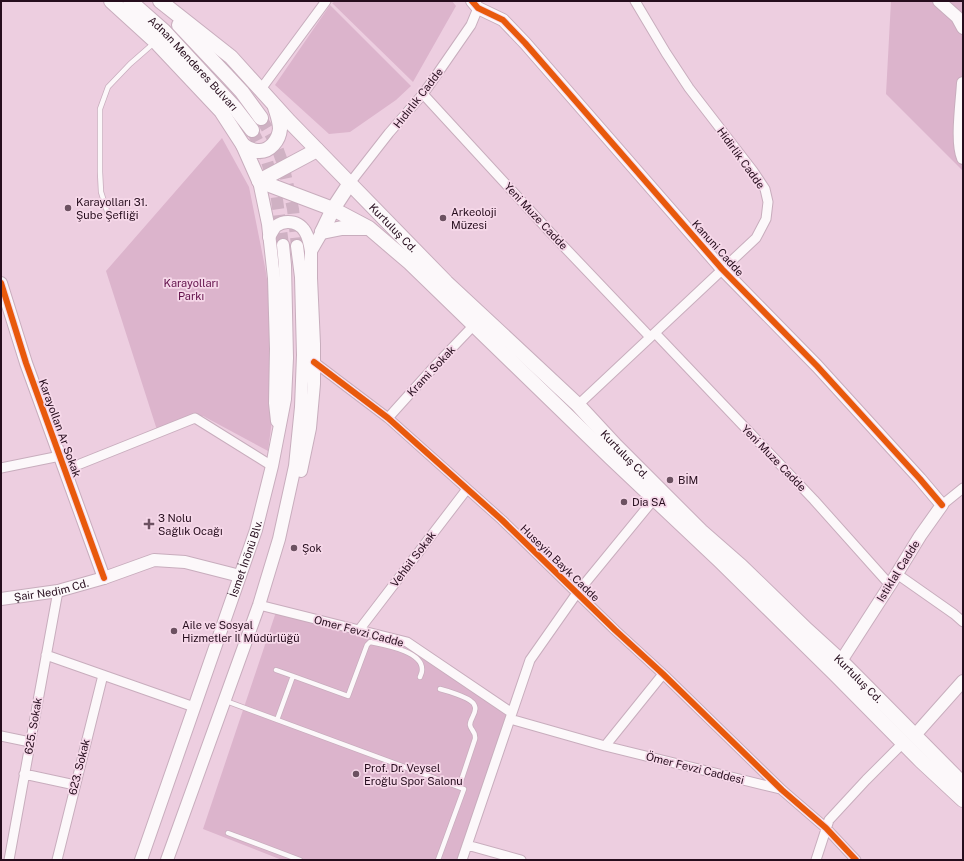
<svg xmlns="http://www.w3.org/2000/svg" width="964" height="861" viewBox="0 0 964 861" font-family="'Public Sans',sans-serif">
  <style>
    .green { fill: #dcb4cc }
    .lines { fill: none; stroke-linecap: round; stroke-linejoin: round }
    .secondary-tunnel { stroke: #cfb1c3; stroke-width: 12; stroke-dasharray: 12 6; stroke-linecap: butt }
    .lane-casing { stroke: #c8adbd; stroke-width: 6 }
    .street-casing { stroke: #c8adbd; stroke-width: 11 }
    .secondary-casing { stroke: #c8adbd; stroke-width: 14 }
    .primary-casing { stroke: #c8adbd; stroke-width: 16 }
    .lane { stroke: #fcf8fa; stroke-width: 4.5 }
    .street { stroke: #fcf8fa; stroke-width: 9 }
    .secondary { stroke: #fcf8fa; stroke-width: 12 }
    .primary { stroke: #fcf8fa; stroke-width: 14 }
    .cycleway-casing { stroke: #f6d8e9; stroke-width: 8 }
    .cycleway { stroke: #e8590c; stroke-width: 6 }
    .poi-dot { fill: #6c5161; stroke: #f6d8e9; stroke-width: 1.5 }
    .labels { text-anchor: middle; dominant-baseline: central; stroke-width: 3.5; stroke-linejoin: round; paint-order: stroke }
    .street-label { font-size: 11px; fill: #260d1d; stroke: #f6d8e9 }
    .poi-label { font-size: 11px; fill: #260d1d; stroke: #f6d8e9; text-anchor: start }
    .park-label { font-size: 11px; fill: #61104a; stroke: #f6d8e9 }
  </style>
  <rect width="100%" height="100%" fill="#edcee0"/>
  <!-- green -->
  <path class="green" d="M 336,1 L 452,1 L 456,6 L 413,82 L 332,3 Z
    M 891,1 L 963,1 L 963,171 L 886,94 Z
    M 330,5 L 411,86 L 396,100 L 350,132 L 329,134 L 275,85 Z
    M 222,138 L 249,187 L 265,267 L 269,292 L 276,389 L 268,451 L 203,416 L 157,430 L 106,271 Z
    M 277,609 L 407,642 L 512,713 L 462,860 L 282,860 L 203,829 Z"/>
  <g class="lines">
    <!-- secondary-tunnel -->
    <path class="secondary-tunnel" d="M 261,118 L 275,142 L 283,164 L 293,209 L 297,246
      M 252,130 L 266,158 L 276,192 L 283,245"/>
    <defs>
      <path id="lane" d="M 108,214 L 101,192 L 100,172 L 100,109 L 108,87 L 130,64 L 154,43
        M 276,670 L 293,676 L 348,696 L 367,645 L 370,642 C 384,645 423,651 422,670 C 422,673 421,674 420,677
        M 440,689 C 448,691 467,697 472,702 C 474,703 476,708 475,710 C 475,715 470,719 470,725 C 471,731 476,731 475,739 L 459,787
        M 226,701 L 464,789 L 438,860
        M 277,720 L 293,676
        M 228,833 L 300,860"/>
      <path id="street" d="M 261,89 L 326,1
        M 423,94 L 549,231 L 650,337
        M 350,183 L 389,133 L 423,94 L 433,80 L 471,25 L 478,8
        M 655,333 L 814,500 L 890,585
        M 314,362 L 388,418 L 502,520 L 615,630 L 663,674 L 782,790 L 826,828 L 856,860
        M 578,405 L 756,238 L 766,219 L 768,202 L 765,189 L 753,171 L 689,88 L 666,53 L 635,1
        M 388,418 L 433,368 L 474,325
        M 1,468 L 60,456
        M 65,470 L 195,418 L 272,466
        M 942,505 L 963,488
        M 897,574 L 954,614 L 963,622
        M 259,605 L 407,642 L 512,713
        M 359,630 L 467,489
        M 46,655 L 194,707
        M 510,719 L 605,746 L 780,789
        M 1,736 L 30,742
        M 605,746 L 663,674
        M 24,774 L 75,785
        M 467,845 L 521,860
        M 9,860 L 58,591
        M 57,860 L 103,675
        M 462,860 L 530,660 L 577,593 L 654,499
        M 816,860 L 829,820 L 866,780 L 903,743"/>
      <g id="secondary">
        <path d="M 472,1 L 478,8 L 503,20 L 525,43 L 722,269 L 817,366 L 920,479 L 942,505 L 920,536 L 890,585 L 841,661"/>
        <path d="M 939,1 L 957,17 L 963,28"/>
        <path d="M 963,83 C 962,102 956,142 963,158"/>
        <path d="M 259,181 L 268,224 L 274,278 L 276,349 L 275,403 L 277,421"/>
        <path d="M 269,237 C 271,234 273,229 276,226 C 280,223 284,222 288,222 C 305,222 309,238 311,251"/>
        <path d="M 1,283 L 26,363 L 104,578"/>
        <path d="M 301,471 L 310,428 L 314,384 L 314,344 L 311,278 L 311,251 L 322,232"/>
        <path id="s1" d="M 1,599 L 58,591 L 104,578 L 154,560 L 185,562 L 240,576"/>
        <path d="M 915,735 L 963,681"/>
        <path id="s2" d="M 141,860 L 256,530 L 272,466 L 285,399 L 287,358 L 285,265 L 283,245"/>
        <path d="M 167,860 L 259,605 L 279,539 L 295,466 L 301,407 L 303,355 L 301,277 L 297,246"/>
      </g>
      <g id="primary">
        <path d="M 111,1 L 156,42 L 221,111 L 243,145 L 259,181 L 333,209 L 369,228 L 410,263 L 610,457 L 720,561 L 835,674 L 921,761 L 963,800"/>
        <path id="s3" d="M 130,1 L 164,31 L 235,108 L 252,130"/>
        <path id="s4" d="M 160,1 L 231,57 L 289,121 L 446,282 L 578,405 L 616,446 L 701,531 L 741,566 L 807,630 L 841,661 L 963,784"/>
        <path d="M 179,25 L 230,79 L 242,92 L 261,118"/>
        <path d="M 243,145 C 247,148 253,151 258,151 C 270,152 279,140 280,129 C 280,121 277,114 275,107"/>
        <path d="M 259,181 L 317,150"/>
        <path d="M 322,232 L 333,209 L 350,183"/>
        <path d="M 322,232 L 342,228 L 366,228"/>
      </g>
    </defs>
    <!-- lane casing -->
    <use href="#lane" class="lane-casing"/>
    <!-- street casing -->
    <use href="#street" class="street-casing"/>
    <!-- secondary casing -->
    <use href="#secondary" class="secondary-casing"/>
    <!-- primary casing -->
    <use href="#primary" class="primary-casing"/>
    <!-- lane -->
    <use href="#lane" class="lane"/>
    <!-- street -->
    <use href="#street" class="street"/>
    <!-- secondary -->
    <use href="#secondary" class="secondary"/>
    <!-- primary -->
    <use href="#primary" class="primary"/>
    <defs>
      <path id="cycleway" d="M 472,1 L 478,8 L 503,20 L 525,43 L 722,269 L 817,366 L 920,479 L 942,505
        M 1,283 L 26,363 L 104,578
        M 314,362 L 388,418 L 502,520 L 615,630 L 663,674 L 782,790 L 826,828 L 856,860"/>
    </defs>
    <!-- cycleway casing -->
    <use href="#cycleway" class="cycleway-casing"/>
    <!-- cycleway -->
    <use href="#cycleway" class="cycleway"/>
  </g>
  <!-- markers -->
  <g class="poi-dot">
    <circle cx="68" cy="208" r="4"/>
    <circle cx="443" cy="218" r="4"/>
    <circle cx="670" cy="480" r="4"/>
    <circle cx="624" cy="502" r="4"/>
    <path d="M147 518h4v4h4v4h-4v4h-4v-4h-4v-4h4z"/>
    <circle cx="294" cy="548" r="4"/>
    <circle cx="174" cy="631" r="4"/>
    <circle cx="356" cy="774" r="4"/>
  </g>
  <g class="labels">
    <!-- street labels -->
    <g class="street-label">
      <text stroke="none"><textPath href="#s3" startOffset="89">Adnan Menderes Bulvarı</textPath></text>
      <text transform="translate(418 98) rotate(-52)">Hıdırlık Cadde</text>
      <text transform="translate(741 158) rotate(54)">Hidirlik Cadde</text>
      <text transform="translate(536 216) rotate(47)">Yeni Muze Cadde</text>
      <text stroke="none"><textPath href="#s4" startOffset="326">Kurtuluş Cd.</textPath></text>
      <text transform="translate(718 248) rotate(48)">Kanuni Cadde</text>
      <text transform="translate(431 371) rotate(-47)">Krami Sokak</text>
      <text transform="translate(60 428) rotate(70)">Karayollan Ar Sokak</text>
      <text stroke="none"><textPath href="#s4" startOffset="650">Kurtuluş Cd.</textPath></text>
      <text transform="translate(774 458) rotate(46)">Yeni Muze Cadde</text>
      <text stroke="none"><textPath href="#s2" startOffset="319">İsmet İnönü Blv.</textPath></text>
      <text transform="translate(413 559) rotate(-53)">Vehbil Sokak</text>
      <text transform="translate(560 563) rotate(44)">Huseyin Bayk Cadde</text>
      <text transform="translate(898 571) rotate(-58)">Istiklal Cadde</text>
      <text stroke="none"><textPath href="#s1" startOffset="51">Şair Nedim Cd.</textPath></text>
      <text transform="translate(359 631) rotate(15)">Omer Fevzi Cadde</text>
      <text stroke="none"><textPath href="#s4" startOffset="974">Kurtuluş Cd.</textPath></text>
      <text transform="translate(33 726) rotate(-80)">625. Sokak</text>
      <text transform="translate(79 767) rotate(-76)">623. Sokak</text>
      <text transform="translate(695 768) rotate(14)">Ömer Fevzi Caddesi</text>
    </g>
    <!-- poi labels -->
    <g class="poi-label">
      <text x="76" y="202">Karayolları 31.<tspan x="76" dy="13">Şube Şefliği</tspan></text>
      <text x="451" y="212">Arkeoloji<tspan x="451" dy="13">Müzesi</tspan></text>
      <text x="678" y="480">BİM</text>
      <text x="632" y="502">Dia SA</text>
      <text x="158" y="518">3 Nolu<tspan x="158" dy="13">Sağlık Ocağı</tspan></text>
      <text x="302" y="548">Şok</text>
      <text x="182" y="625">Aile ve Sosyal<tspan x="182" dy="13">Hizmetler İl Müdürlüğü</tspan></text>
      <text x="364" y="768">Prof. Dr. Veysel<tspan x="364" dy="13">Eroğlu Spor Salonu</tspan></text>
    </g>
    <!-- park labels -->
    <g class="park-label">
      <text x="191" y="283">Karayolları<tspan x="191" dy="13">Parkı</tspan></text>
    </g>
  </g>
  <!-- border -->
  <rect width="964" height="861" fill="none" stroke="#260d1d" stroke-width="4"/>
</svg>
